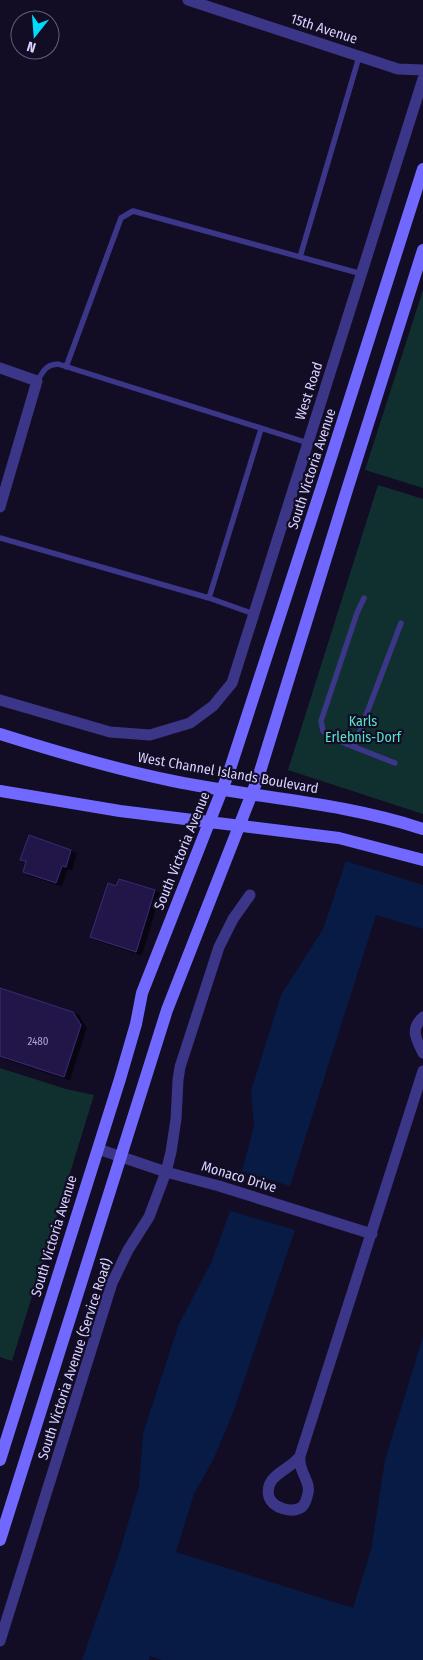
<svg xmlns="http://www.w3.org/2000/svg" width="423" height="1660" viewBox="0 0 423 1660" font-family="'Fira Sans Condensed',sans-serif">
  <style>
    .green { fill: #103030 }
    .water { fill: #071b45 }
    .building { fill: #231848; stroke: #3a2975; filter: url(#shadow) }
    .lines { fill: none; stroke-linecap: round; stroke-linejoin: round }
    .lane { stroke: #3b3687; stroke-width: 5.5 }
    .street { stroke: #3b3687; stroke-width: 11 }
    .secondary { stroke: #7169ff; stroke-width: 12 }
    .labels { text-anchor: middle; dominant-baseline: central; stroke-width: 4.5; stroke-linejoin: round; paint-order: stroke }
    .number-label { font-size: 11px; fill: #aba4d1 }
    .street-label { font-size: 14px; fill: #d8d2ff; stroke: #120d25 }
    .park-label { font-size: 14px; fill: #56e6c7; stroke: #120d25 }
  </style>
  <defs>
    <filter id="shadow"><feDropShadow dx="5.5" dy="3" stdDeviation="0" flood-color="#0009"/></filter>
  </defs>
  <rect width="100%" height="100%" fill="#120d25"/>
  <!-- green -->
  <path class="green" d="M 423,290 L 423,488 L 365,470 Z
    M 378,485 L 423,499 L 423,814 L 288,770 Z
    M 0,1068 L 66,1089 L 94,1095 L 12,1361 L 0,1357 Z"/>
  <!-- water -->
  <path class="water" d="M 346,861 L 423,885 L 423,929 L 376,915 L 290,1186 L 242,1171 L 254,1126 L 251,1091 L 281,995 L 323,929 Z
    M 230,1211 L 295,1230 L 233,1413 L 214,1458 L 194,1494 L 176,1552 L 353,1608 L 371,1550 L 385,1460 L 423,1337 L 423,1660 L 162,1660 L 150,1656 L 149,1660 L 82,1660 L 119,1554 L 139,1486 L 143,1433 L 179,1324 L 212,1261 Z"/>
  <!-- building -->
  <path class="building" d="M 29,835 L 71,850 L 66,867 L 62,866 L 56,883 L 23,872 L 26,861 L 20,860 Z
    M 119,879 L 155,890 L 136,952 L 90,937 L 108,883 L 116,886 Z
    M 0,988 L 73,1012 L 81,1025 L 64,1077 L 0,1056 Z"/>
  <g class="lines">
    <!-- lane -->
    <path class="lane" d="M 300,257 L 359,57
      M 66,367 L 121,218 L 133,211 L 362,274
      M 37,381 C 44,371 45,365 58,364 L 308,443
      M 0,538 L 209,598 L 254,614
      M 209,598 L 261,429
      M 364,598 L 357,613 L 321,721 L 323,731 L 334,739 L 395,763
      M 354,747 L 401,623"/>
    <!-- street -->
    <path class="street" d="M 188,0 L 398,69 L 423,70
      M 0,368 L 37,381 L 0,507
      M 0,700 L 110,732 L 150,735 L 190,723 L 213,706 L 232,683 L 423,79
      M 423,1017 C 409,1030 417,1040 423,1053
      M 98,1149 L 166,1172 L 219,1186 L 372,1234
      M 300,1456 C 291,1470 263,1475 269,1497 C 273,1508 292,1514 302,1507 C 306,1503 307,1498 308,1493 C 311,1481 298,1472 300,1456 L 423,1071
      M 0,1641 L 112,1283 L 128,1250 L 149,1217 L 166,1172 L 171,1152 L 176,1119 L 178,1080 L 180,1067 L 219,947 L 233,919 L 250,895"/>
    <!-- secondary -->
    <path class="secondary" d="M 0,734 C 57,752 114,769 173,781 C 256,798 342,802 423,829
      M 0,791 L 120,811 L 339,838 L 423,860
      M 0,1460 L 120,1079 L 136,1024 L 142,993 L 229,772 L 323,483 L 423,169
      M 0,1540 L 167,1010 L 258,778 L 347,490 L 423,250"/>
  </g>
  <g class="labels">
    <!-- number labels -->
    <g class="number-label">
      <text x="38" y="1041">2480</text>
    </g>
    <!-- street labels -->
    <g class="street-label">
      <text transform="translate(324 29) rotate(18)">15th Avenue</text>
      <text transform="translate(309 391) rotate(-72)">West Road</text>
      <text transform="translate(312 469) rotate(-72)">South Victoria Avenue</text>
      <text transform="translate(228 773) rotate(10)">West Channel Islands Boulevard</text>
      <text transform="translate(182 851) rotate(-68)">South Victoria Avenue</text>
      <text transform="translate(239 1177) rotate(17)">Monaco Drive</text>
      <text transform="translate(54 1236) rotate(-73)">South Victoria Avenue</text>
      <text transform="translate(75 1359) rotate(-72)">South Victoria Avenue (Service Road)</text>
    </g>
    <!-- park labels -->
    <g class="park-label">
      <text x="363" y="721">Karls<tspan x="363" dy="16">Erlebnis-Dorf</tspan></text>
    </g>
  </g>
  <!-- north arrow -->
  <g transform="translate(35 35) rotate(197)"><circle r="24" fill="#120d25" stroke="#615c7c"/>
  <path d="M0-4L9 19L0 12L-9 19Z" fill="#00dbfd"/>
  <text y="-8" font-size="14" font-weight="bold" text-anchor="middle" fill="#d8d2ff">N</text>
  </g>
</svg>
